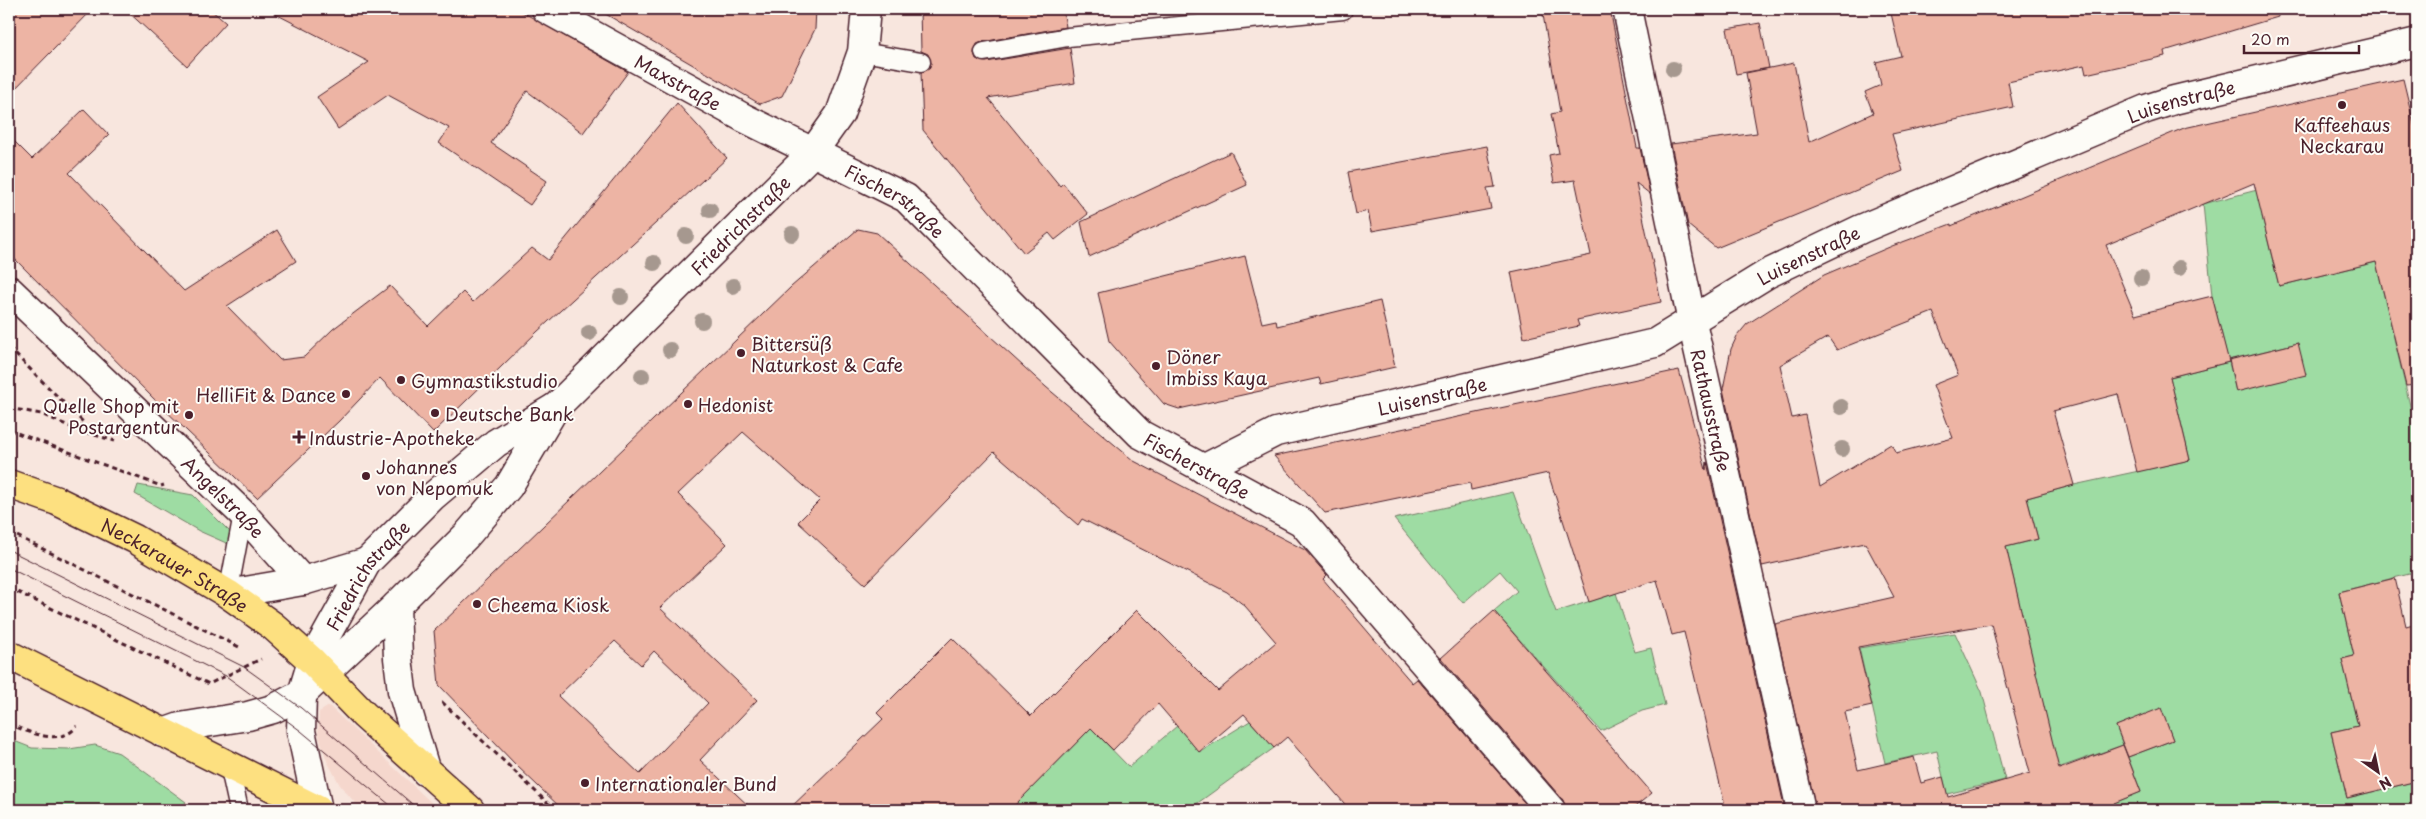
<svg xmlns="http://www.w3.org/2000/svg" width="2426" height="819" viewBox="0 0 2426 819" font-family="'Playpen Sans',sans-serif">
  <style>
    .built { fill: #f5d7cd }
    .green { fill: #9edca3; stroke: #747e67 }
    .building { fill: #edb4a4; stroke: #4a1f2b; fill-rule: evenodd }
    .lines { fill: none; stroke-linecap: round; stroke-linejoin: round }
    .lane-casing { stroke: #4a1f2b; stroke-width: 21 }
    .street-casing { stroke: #4a1f2b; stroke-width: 31 }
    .secondary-casing { stroke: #4a1f2b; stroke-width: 31 }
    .primary-casing { stroke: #4a1f2b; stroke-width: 31 }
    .path { stroke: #4a1f2b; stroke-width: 3; stroke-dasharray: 5 4; stroke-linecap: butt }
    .lane { stroke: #fdfcf7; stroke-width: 18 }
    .street { stroke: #fdfcf7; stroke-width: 28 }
    .secondary { stroke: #fdfcf7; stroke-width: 28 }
    .primary { stroke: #fde080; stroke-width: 28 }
    .tram { stroke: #4a1f2b; stroke-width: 1 }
    .tree { fill: #a6988f }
    .poi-dot { fill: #4a1f2b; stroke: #fdfcf7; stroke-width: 2 }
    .labels { text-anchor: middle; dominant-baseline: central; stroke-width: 4; stroke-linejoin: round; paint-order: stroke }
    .street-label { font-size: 18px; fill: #4a1f2b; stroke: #fdfcf7 }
    .poi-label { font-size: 18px; fill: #4a1f2b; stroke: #fdfcf7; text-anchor: start }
  </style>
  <rect width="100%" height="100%" fill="#f8e6de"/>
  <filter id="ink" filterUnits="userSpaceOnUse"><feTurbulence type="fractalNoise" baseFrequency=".02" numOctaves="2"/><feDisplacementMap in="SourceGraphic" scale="10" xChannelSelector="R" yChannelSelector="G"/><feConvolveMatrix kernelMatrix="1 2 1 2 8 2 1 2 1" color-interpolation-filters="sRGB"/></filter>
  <g filter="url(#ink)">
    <!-- built -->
    <path class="built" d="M 329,706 L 439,810 L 364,810 L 356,804 L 340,785 L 327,761 L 318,733 L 319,712 Z"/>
    <!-- green -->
    <path class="green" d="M 2350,166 L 2262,216 L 2279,286 L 2376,262 L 2417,435 L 2417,572 L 2339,592 L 2354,656 L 2342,659 L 2358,726 L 2331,732 L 2347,798 L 2417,781 L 2417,810 L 2116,810 L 2114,803 L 2141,792 L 2128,757 L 2173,740 L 2161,709 L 2116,726 L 2123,745 L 2058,768 L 2006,547 L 2038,539 L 2027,498 L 2074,485 L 2190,460 L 2170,377 L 2229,362 L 2236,392 L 2298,343 L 2228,360 L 2212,296 L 2203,204 Z
      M 138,485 L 193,495 L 236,538 L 233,546 L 199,531 L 135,494 Z
      M 1513,492 L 1556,612 L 1616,593 L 1635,652 L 1651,648 L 1665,705 L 1642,711 L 1601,731 L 1494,611 L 1517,591 L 1500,571 L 1463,603 L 1394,519 Z
      M 1955,633 L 1982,692 L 2005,780 L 1947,794 L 1937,751 L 1885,763 L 1859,648 Z
      M 1250,721 L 1274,748 L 1188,810 L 1010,810 L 1091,728 L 1129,767 L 1177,726 L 1200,752 Z
      M 9,739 L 32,748 L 69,749 L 95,745 L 119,753 L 186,802 L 179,810 L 9,810 Z"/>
    <!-- building -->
    <path class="building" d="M 9,9 L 93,9 L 9,95 Z
      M 125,9 L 210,9 L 226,23 L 187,66 Z
      M 266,9 L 517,9 L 628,72 L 583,133 L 527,91 L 491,143 L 547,181 L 530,205 L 439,143 L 449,128 L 388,95 L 338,129 L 317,97 L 369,62 Z
      M 597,9 L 816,9 L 815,29 L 782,96 L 760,104 Z
      M 920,9 L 1063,9 L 1066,27 L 982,42 L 977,44 L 974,53 L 976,59 L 986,62 L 1070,48 L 1075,83 L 988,98 L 1060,186 L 1063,183 L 1088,214 L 1055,240 L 1049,233 L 1024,253 L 923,130 L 921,72 L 929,69 L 931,63 L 928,54 L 921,51 Z
      M 1542,9 L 1610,9 L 1637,148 L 1640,148 L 1650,194 L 1636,183 L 1661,302 L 1577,320 L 1579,326 L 1524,338 L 1511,272 L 1591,255 L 1575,180 L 1554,183 L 1549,155 L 1559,153 L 1551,114 L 1560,112 Z
      M 1890,9 L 2277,9 L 2278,17 L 2164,51 L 2165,56 L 2086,74 L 2084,65 L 2008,82 L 2013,107 L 1892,134 L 1903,171 L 1716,248 L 1688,225 L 1671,144 L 1757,133 L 1746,73 L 1794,63 L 1809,142 L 1873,113 L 1865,92 L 1881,85 L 1876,62 L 1901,56 Z
      M 1760,23 L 1769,68 L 1736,74 L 1727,29 Z
      M 2403,79 L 2417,137 L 2417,385 L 2406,386 L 2376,262 L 2279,286 L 2254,183 L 2106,245 L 2135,315 L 2212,296 L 2229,362 L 2170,377 L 2190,460 L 2137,472 L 2118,394 L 2053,411 L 2074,485 L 2027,498 L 2038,539 L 2006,547 L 2059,769 L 2123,745 L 2141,792 L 2114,803 L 2116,810 L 1816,810 L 1775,624 L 1894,597 L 1865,543 L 1762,566 L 1723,389 L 1731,349 L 1737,336 L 1747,324 L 1824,275 L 1892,246 L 1951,224 L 1951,226 L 2184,128 ZM 1933,312 L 1958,375 L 1933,385 L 1953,438 L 1896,453 L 1891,444 L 1820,487 L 1805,415 L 1792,418 L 1780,365 L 1828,337 L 1837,350 ZM 1991,624 L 2030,773 L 1948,797 L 1943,777 L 1921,783 L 1914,757 L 1858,770 L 1845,712 L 1872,706 L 1858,647 Z
      M 677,103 L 727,158 L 537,332 L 433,433 L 380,378 L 339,421 L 257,498 L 163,408 L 9,253 L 9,136 L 32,159 L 84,109 L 109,135 L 69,173 L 184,291 L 277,230 L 296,261 L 227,306 L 280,360 L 304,357 L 333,329 L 390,286 L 428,326 L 463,292 L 473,302 L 532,248 L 548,260 Z
      M 1487,146 L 1495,187 L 1487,188 L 1491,209 L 1372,231 L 1368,211 L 1356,214 L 1348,172 Z
      M 1231,152 L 1247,185 L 1089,257 L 1081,222 Z
      M 858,229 L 877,233 L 1046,387 L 1134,461 L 1305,550 L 1327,575 L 1323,579 L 1386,653 L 1412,683 L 1417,679 L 1531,810 L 1350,810 L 1287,737 L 1274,748 L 1244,714 L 1199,752 L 1158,704 L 1113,750 L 1091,728 L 1010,810 L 788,810 L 883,719 L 877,713 L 952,638 L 1031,716 L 1137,610 L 1218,691 L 1276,642 L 1245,606 L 1227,592 L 1082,519 L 1078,525 L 994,452 L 865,584 L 798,522 L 820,500 L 743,432 L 678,494 L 727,544 L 660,608 L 757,700 L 700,760 L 753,810 L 563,810 L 516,765 L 439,685 L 434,631 L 791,287 ZM 615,641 L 641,665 L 654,651 L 708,703 L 640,774 L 558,696 Z
      M 1245,256 L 1262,323 L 1276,320 L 1277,326 L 1380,301 L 1395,367 L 1321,384 L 1319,378 L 1179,409 L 1164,404 L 1109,341 L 1098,293 Z
      M 2298,343 L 2306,375 L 2236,392 L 2229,360 Z
      M 1679,370 L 1706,470 L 1707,462 L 1785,810 L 1726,810 L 1684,632 L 1672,635 L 1657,580 L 1589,602 L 1548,473 L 1471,490 L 1470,483 L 1325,513 L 1274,456 Z
      M 2395,578 L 2406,626 L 2417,623 L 2417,781 L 2347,798 L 2331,732 L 2358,726 L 2342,659 L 2354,656 L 2339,592 Z
      M 1494,611 L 1652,793 L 1631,810 L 1566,810 L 1563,800 L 1441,658 Z
      M 2161,708 L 2173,740 L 2128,757 L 2116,726 Z"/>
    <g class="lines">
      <defs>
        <path id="lane" d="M 862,52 L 921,62
          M 984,52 L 1068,37 L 1343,10
          M 228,594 L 243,514
          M 229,764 L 239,810"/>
        <g id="street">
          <path id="s1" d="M 546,9 L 744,118 L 906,198 L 1140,434 L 1302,522 L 1551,810"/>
          <path id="s2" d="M 1627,9 L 1692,322 L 1801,810"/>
          <path id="s3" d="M 9,290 L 243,514 L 303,581"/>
          <path id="s4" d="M 1203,469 L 1276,432 L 1655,343 L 1767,274 L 1861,229 L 2146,109 L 2174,100 L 2417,42"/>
        </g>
        <g id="secondary">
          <path d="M 228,594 L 303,581 L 367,562"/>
          <path d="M 396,606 L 398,658 L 402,691 L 426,772"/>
          <path id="s5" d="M 163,733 L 180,727 L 248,716 L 273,709 L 302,694 L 396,606 L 466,536 L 509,486 L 555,408 L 813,152 L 840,114 L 862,52 L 866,9"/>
          <path id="s6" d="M 318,810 L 301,731 L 302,694 L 312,661 L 367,562 L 432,497 L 496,443 L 554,408"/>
        </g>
        <g id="primary">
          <path id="s7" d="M 9,484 L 57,501 L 135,539 L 228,594 L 273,626 L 312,661 L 364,715 L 470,810"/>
          <path d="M 9,655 L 318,810"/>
        </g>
      </defs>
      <!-- lane casing -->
      <use href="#lane" class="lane-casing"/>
      <!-- street casing -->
      <use href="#street" class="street-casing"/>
      <!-- secondary casing -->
      <use href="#secondary" class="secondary-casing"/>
      <!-- primary casing -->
      <use href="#primary" class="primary-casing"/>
      <!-- path -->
      <path class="path" d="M 9,348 L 84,423 L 78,430
        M 9,408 L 41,414 L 78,430 L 115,441
        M 9,430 L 161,486 L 164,485
        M 9,532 L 241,648
        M 9,588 L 209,684 L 261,659
        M 442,702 L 555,810
        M 9,724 C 28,732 61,747 77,726"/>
      <!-- lane -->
      <use href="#lane" class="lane"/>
      <!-- street -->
      <use href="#street" class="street"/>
      <!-- secondary -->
      <use href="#secondary" class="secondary"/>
      <!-- primary -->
      <use href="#primary" class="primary"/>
      <!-- tram -->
      <path class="tram" d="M 9,550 L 244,667 L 301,708 L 419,810
        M 9,568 L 226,676 L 301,731 L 396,810"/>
    </g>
    <!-- trees -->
    <g class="tree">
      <circle cx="1673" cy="69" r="8"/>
      <circle cx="710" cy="210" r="8"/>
      <circle cx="792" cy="234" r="8"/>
      <circle cx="686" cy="236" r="8"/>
      <circle cx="654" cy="263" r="8"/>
      <circle cx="2179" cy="268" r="8"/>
      <circle cx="2141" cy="278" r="8"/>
      <circle cx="733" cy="286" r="8"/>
      <circle cx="621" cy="297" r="8"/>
      <circle cx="702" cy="321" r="8"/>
      <circle cx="589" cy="333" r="8"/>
      <circle cx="670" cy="350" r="8"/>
      <circle cx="642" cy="376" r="8"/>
      <circle cx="1841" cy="407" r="8"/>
      <circle cx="1842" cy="449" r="8"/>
    </g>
  </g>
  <!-- markers -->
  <g class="poi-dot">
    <circle cx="2342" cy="105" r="5"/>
    <circle cx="741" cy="353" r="5"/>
    <circle cx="1156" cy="366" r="5"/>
    <circle cx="401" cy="380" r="5"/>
    <circle cx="346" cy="394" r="5"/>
    <circle cx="688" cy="404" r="5"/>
    <circle cx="435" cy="413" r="5"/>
    <circle cx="189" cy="415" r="5"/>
    <path d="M296.5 429.5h5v5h5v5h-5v5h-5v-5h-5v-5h5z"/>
    <circle cx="366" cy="476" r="5"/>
    <circle cx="477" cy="604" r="5"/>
    <circle cx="585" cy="783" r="5"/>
  </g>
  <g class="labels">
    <!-- street labels -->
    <g class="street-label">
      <text stroke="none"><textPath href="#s1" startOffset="151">Maxstraße</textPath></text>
      <text stroke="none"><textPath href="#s4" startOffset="1052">Luisenstraße</textPath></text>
      <text stroke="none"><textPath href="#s1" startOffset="399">Fischerstraße</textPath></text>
      <text stroke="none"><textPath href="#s5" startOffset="790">Friedrichstraße</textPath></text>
      <text stroke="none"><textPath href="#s4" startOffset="648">Luisenstraße</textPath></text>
      <text stroke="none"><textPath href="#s4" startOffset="242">Luisenstraße</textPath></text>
      <text stroke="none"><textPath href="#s2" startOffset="410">Rathausstraße</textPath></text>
      <text stroke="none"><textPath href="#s1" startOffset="804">Fischerstraße</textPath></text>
      <text stroke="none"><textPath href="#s3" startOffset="298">Angelstraße</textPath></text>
      <text stroke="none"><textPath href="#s7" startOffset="185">Neckarauer Straße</textPath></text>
      <text stroke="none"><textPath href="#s6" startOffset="255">Friedrichstraße</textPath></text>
    </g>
    <!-- poi labels -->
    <g class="poi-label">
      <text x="2342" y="124" text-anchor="middle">Kaffeehaus<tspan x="2342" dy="21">Neckarau</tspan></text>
      <text x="751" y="343">Bittersüß<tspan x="751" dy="21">Naturkost &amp; Cafe</tspan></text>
      <text x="1166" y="356">Döner<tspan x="1166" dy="21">Imbiss Kaya</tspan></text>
      <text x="411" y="380">Gymnastikstudio</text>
      <text x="336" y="394" text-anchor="end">HelliFit &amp; Dance</text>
      <text x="698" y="404">Hedonist</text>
      <text x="179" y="405" text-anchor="end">Quelle Shop mit<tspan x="179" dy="21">Postargentur</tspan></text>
      <text x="445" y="413">Deutsche Bank</text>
      <text x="309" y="437">Industrie-Apotheke</text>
      <text x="376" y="466">Johannes<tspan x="376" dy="21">von Nepomuk</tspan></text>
      <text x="487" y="604">Cheema Kiosk</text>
      <text x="595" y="783">Internationaler Bund</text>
    </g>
  </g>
  <!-- margin -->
  <rect width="2426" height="819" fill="none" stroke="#fdfcf7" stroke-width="30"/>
  <rect x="15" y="15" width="2396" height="789" fill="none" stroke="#4a1f2b" stroke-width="2" filter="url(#ink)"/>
  <!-- north arrow -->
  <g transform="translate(2378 772) rotate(147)" stroke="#fdfcf7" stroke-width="4" paint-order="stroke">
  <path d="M0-4L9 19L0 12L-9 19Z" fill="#4a1f2b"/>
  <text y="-8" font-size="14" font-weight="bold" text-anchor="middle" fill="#4a1f2b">N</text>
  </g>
  <!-- scale -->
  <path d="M2244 45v8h115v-8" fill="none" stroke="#4a1f2b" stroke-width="2.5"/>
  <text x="2251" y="45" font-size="15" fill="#4a1f2b" stroke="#fdfcf7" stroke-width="4" paint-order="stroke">20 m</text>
</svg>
